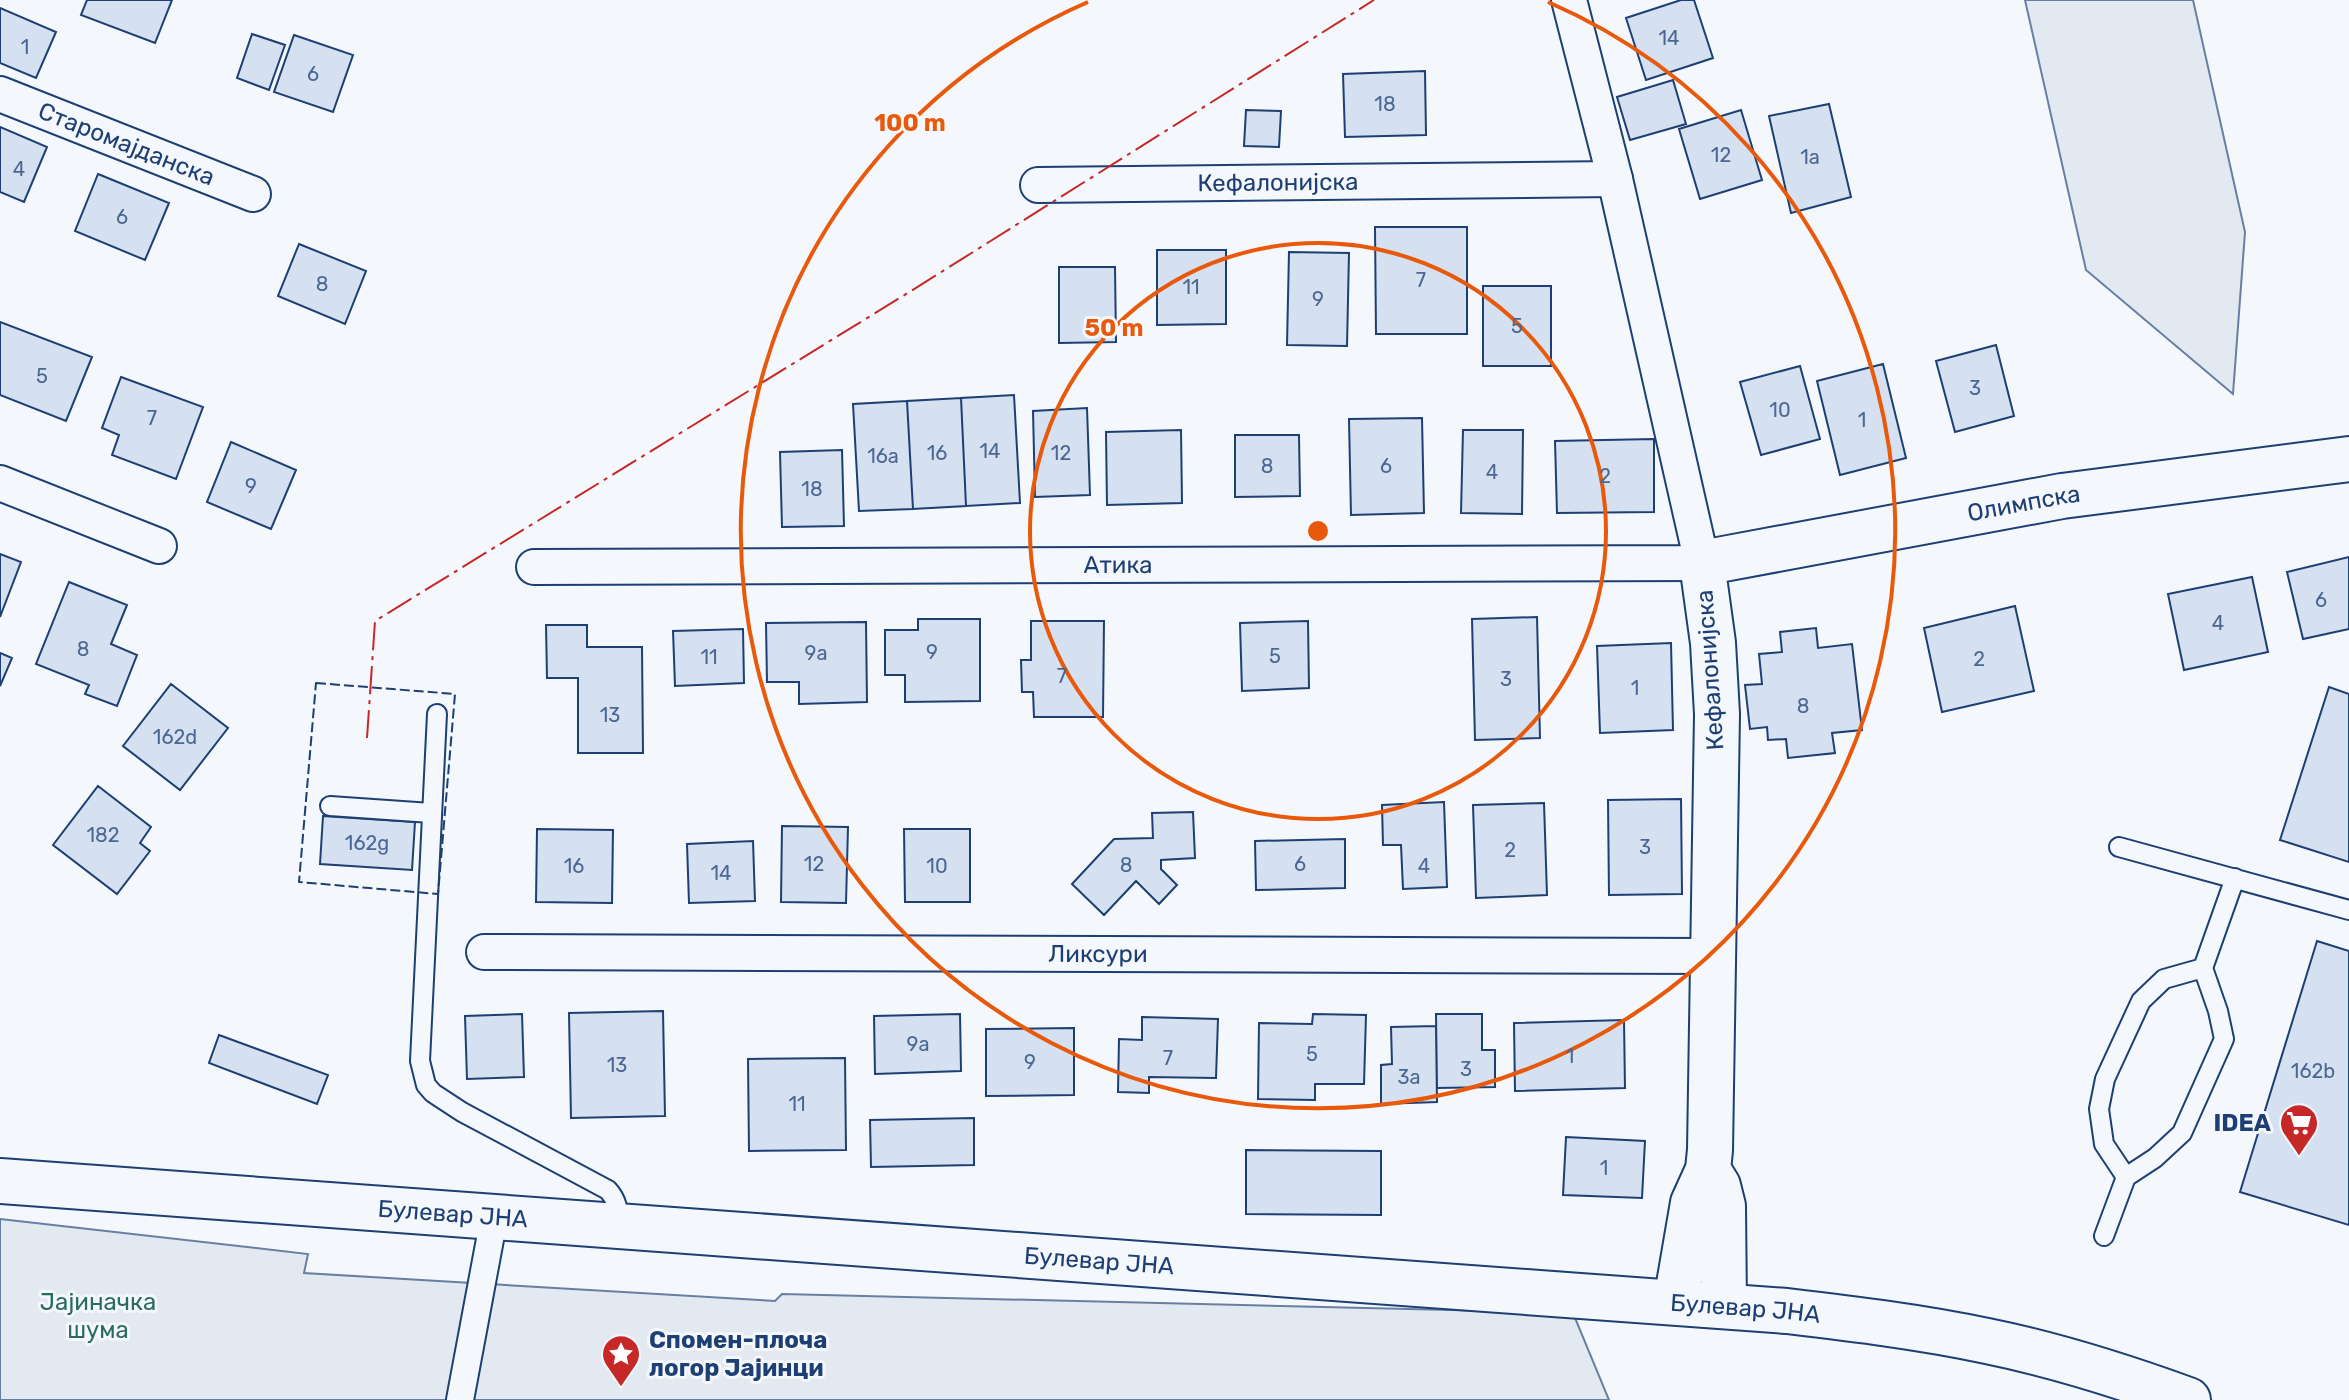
<svg xmlns="http://www.w3.org/2000/svg" width="2349" height="1400" viewBox="0 0 2349 1400" font-family="Rubik,sans-serif">
  <style>
    .green { fill: #e3e9f0; stroke: #687fa3; stroke-width: 2 }
    .building { fill: #d5e0f0; stroke: #1d3f73; stroke-width: 2 }
    .lines { fill: none; stroke-linecap: round; stroke-linejoin: round }
    .service-casing { stroke: #1d3f73; stroke-width: 22 }
    .pedestrian-casing { stroke: #1d3f73; stroke-width: 30 }
    .minor-casing { stroke: #1d3f73; stroke-width: 38 }
    .tertiary-casing { stroke: #1d3f73; stroke-width: 48 }
    .secondary-casing { stroke: #1d3f73; stroke-width: 48 }
    .service { stroke: #f4f7fb; stroke-width: 18 }
    .pedestrian { stroke: #f4f7fb; stroke-width: 26 }
    .minor { stroke: #f4f7fb; stroke-width: 34 }
    .tertiary { stroke: #f4f7fb; stroke-width: 44 }
    .secondary { stroke: #f4f7fb; stroke-width: 44 }
    .fence { stroke: #1d3f73; stroke-width: 2; stroke-dasharray: 10 4; stroke-linecap: butt }
    .power { stroke: #c62828; stroke-width: 2; stroke-dasharray: 28 6 4 6; stroke-linecap: butt }
    .ring { fill: none; stroke: #e8590c; stroke-width: 4 }
    .labels { text-anchor: middle; dominant-baseline: central; stroke-width: 6; stroke-linejoin: round; paint-order: stroke }
    .number-label { font-size: 20px; fill: #4b6792 }
    .street-label { font-size: 24px; fill: #1d3f73; stroke: #f4f7fb }
    .poi-label { font-size: 24px; font-weight: bold; fill: #1d3f73; stroke: #f4f7fb; text-anchor: end }
    .park-label { font-size: 24px; fill: #2c6c60; stroke: #f4f7fb }
    .centre { fill: #e8590c; stroke: #f4f7fb; stroke-width: 4 }
    .ring-label { font-size: 24px; text-anchor: middle; font-weight: bold; fill: #e8590c; stroke: #f4f7fb; stroke-width: 6; stroke-linejoin: round; paint-order: stroke }
  </style>
  <rect width="100%" height="100%" fill="#f4f7fb"/>
  <!-- green -->
  <path class="green" d="M 2025,0 L 2193,0 L 2245,232 L 2233,394 L 2086,270 Z
    M 0,1219 L 308,1254 L 304,1273 L 775,1301 L 782,1294 L 1573,1313 L 1609,1400 L 0,1400 Z"/>
  <!-- building -->
  <path class="building" d="M 87,0 L 172,0 L 155,43 L 81,15 Z
    M 1681,0 L 1694,0 L 1713,58 L 1646,80 L 1626,18 Z
    M 0,8 L 56,32 L 36,78 L 0,63 Z
    M 252,34 L 285,45 L 269,90 L 237,78 Z
    M 294,35 L 353,55 L 333,112 L 274,92 Z
    M 1425,71 L 1426,135 L 1345,137 L 1343,74 Z
    M 1673,80 L 1686,124 L 1630,140 L 1617,97 Z
    M 1829,104 L 1851,197 L 1791,213 L 1769,116 Z
    M 1246,110 L 1281,111 L 1279,147 L 1244,146 Z
    M 1741,110 L 1762,180 L 1700,199 L 1679,129 Z
    M 0,127 L 47,147 L 24,202 L 0,192 Z
    M 98,174 L 169,203 L 145,260 L 75,231 Z
    M 1375,227 L 1467,227 L 1467,334 L 1376,334 Z
    M 299,244 L 366,271 L 345,324 L 278,296 Z
    M 1157,250 L 1226,250 L 1226,324 L 1157,325 Z
    M 1289,252 L 1349,253 L 1347,346 L 1287,345 Z
    M 1059,267 L 1115,267 L 1116,342 L 1059,343 Z
    M 1483,286 L 1551,286 L 1551,366 L 1483,366 Z
    M 0,322 L 92,357 L 66,421 L 0,395 Z
    M 1996,345 L 2014,416 L 1955,432 L 1936,361 Z
    M 1883,364 L 1906,458 L 1840,475 L 1817,381 Z
    M 1800,366 L 1820,439 L 1761,455 L 1740,382 Z
    M 121,377 L 203,407 L 176,479 L 112,455 L 119,435 L 102,428 Z
    M 1014,395 L 1020,503 L 966,506 L 961,398 Z
    M 961,398 L 966,506 L 913,509 L 907,401 Z
    M 907,401 L 913,509 L 859,511 L 853,404 Z
    M 1087,408 L 1090,495 L 1035,497 L 1033,411 Z
    M 1422,418 L 1424,513 L 1351,515 L 1349,419 Z
    M 1181,430 L 1182,503 L 1107,505 L 1106,432 Z
    M 1463,430 L 1523,430 L 1522,514 L 1461,513 Z
    M 1235,435 L 1299,435 L 1300,496 L 1235,497 Z
    M 1654,439 L 1654,512 L 1557,513 L 1555,441 Z
    M 231,442 L 296,470 L 271,529 L 207,502 Z
    M 842,450 L 844,526 L 782,527 L 780,452 Z
    M 0,554 L 21,562 L 0,617 Z
    M 2349,557 L 2349,629 L 2303,639 L 2287,572 Z
    M 2252,577 L 2268,652 L 2184,670 L 2168,594 Z
    M 69,582 L 127,605 L 111,644 L 137,655 L 117,706 L 85,694 L 89,685 L 36,664 Z
    M 2015,606 L 2034,691 L 1942,712 L 1924,628 Z
    M 1537,617 L 1540,738 L 1475,740 L 1472,619 Z
    M 918,619 L 980,619 L 980,701 L 905,702 L 905,675 L 885,675 L 885,630 L 918,630 Z
    M 1031,621 L 1104,621 L 1103,717 L 1034,717 L 1033,692 L 1022,692 L 1021,660 L 1031,660 Z
    M 1308,621 L 1309,688 L 1242,691 L 1240,623 Z
    M 866,622 L 867,702 L 799,704 L 799,682 L 767,682 L 766,623 Z
    M 546,625 L 587,625 L 587,647 L 642,647 L 643,753 L 578,753 L 578,678 L 547,678 Z
    M 1816,628 L 1818,648 L 1852,644 L 1862,730 L 1832,733 L 1835,753 L 1788,758 L 1786,739 L 1768,740 L 1767,727 L 1750,729 L 1745,685 L 1762,684 L 1759,654 L 1782,652 L 1780,632 Z
    M 743,629 L 744,683 L 675,686 L 673,631 Z
    M 1671,643 L 1673,730 L 1600,733 L 1597,646 Z
    M 0,653 L 12,658 L 0,686 Z
    M 171,684 L 228,728 L 180,790 L 123,746 Z
    M 2329,687 L 2349,694 L 2349,862 L 2280,840 Z
    M 98,786 L 151,827 L 140,843 L 150,851 L 117,894 L 53,845 Z
    M 1681,799 L 1682,894 L 1609,895 L 1608,800 Z
    M 1444,802 L 1447,887 L 1403,889 L 1401,845 L 1383,845 L 1382,805 Z
    M 1544,803 L 1547,895 L 1476,898 L 1473,805 Z
    M 1193,812 L 1195,858 L 1161,860 L 1161,869 L 1177,885 L 1159,904 L 1136,881 L 1104,915 L 1072,884 L 1114,839 L 1153,838 L 1152,813 Z
    M 323,816 L 415,822 L 412,870 L 320,864 Z
    M 782,826 L 848,827 L 846,903 L 781,902 Z
    M 537,829 L 613,830 L 612,903 L 536,902 Z
    M 904,829 L 970,829 L 970,902 L 905,902 Z
    M 1345,839 L 1345,888 L 1256,890 L 1255,841 Z
    M 753,841 L 755,901 L 689,903 L 687,844 Z
    M 2317,941 L 2349,951 L 2349,1225 L 2240,1192 Z
    M 663,1011 L 665,1116 L 571,1118 L 569,1013 Z
    M 522,1014 L 524,1077 L 467,1079 L 465,1016 Z
    M 960,1014 L 961,1071 L 875,1074 L 874,1016 Z
    M 1313,1014 L 1366,1015 L 1364,1084 L 1315,1084 L 1315,1100 L 1258,1099 L 1259,1023 L 1312,1024 Z
    M 1436,1014 L 1482,1014 L 1482,1050 L 1495,1050 L 1495,1087 L 1437,1088 Z
    M 1142,1017 L 1218,1019 L 1216,1078 L 1149,1077 L 1149,1093 L 1118,1092 L 1119,1039 L 1142,1040 Z
    M 1624,1020 L 1625,1088 L 1515,1091 L 1514,1023 Z
    M 1436,1026 L 1437,1102 L 1381,1104 L 1381,1065 L 1392,1064 L 1391,1027 Z
    M 1074,1028 L 1074,1095 L 986,1096 L 986,1029 Z
    M 219,1035 L 328,1075 L 317,1104 L 209,1063 Z
    M 845,1058 L 846,1150 L 749,1151 L 748,1059 Z
    M 974,1118 L 974,1165 L 871,1167 L 870,1120 Z
    M 1566,1137 L 1645,1141 L 1642,1198 L 1563,1195 Z
    M 1246,1150 L 1381,1151 L 1381,1215 L 1246,1214 Z"/>
  <g class="lines">
    <defs>
      <path id="service" d="M 437,714 L 420,1061 L 426,1085 L 433,1093 L 462,1112 L 608,1190 C 618,1201 618,1211 619,1225
        M 330,806 L 431,813
        M 2119,847 L 2349,910
        M 2126,1177 L 2104,1144 L 2099,1109 L 2105,1079 L 2141,1001 L 2164,979 L 2203,968
        M 2104,1236 L 2126,1177 L 2155,1158 L 2182,1133 L 2224,1039 L 2218,1011 L 2203,968 L 2235,878"/>
      <path id="pedestrian" d="M 460,1400 L 494,1218"/>
      <g id="minor">
        <path id="s1" d="M 0,94 L 253,194"/>
        <path id="s2" d="M 1038,185 L 1615,179"/>
        <path d="M 0,483 L 159,546"/>
        <path id="s3" d="M 534,567 L 1702,563 L 1615,179 L 1569,0"/>
        <path id="s4" d="M 484,952 L 1714,956"/>
      </g>
      <g id="tertiary">
        <path d="M 1708,1170 L 1718,1186 L 1723,1206 L 1724,1306"/>
        <path id="s5" d="M 1676,1302 L 1693,1203 L 1708,1170 L 1710,1150 L 1717,714 L 1713,643 L 1702,563 L 2062,496 L 2349,459"/>
      </g>
      <g id="secondary">
        <path id="s6" d="M 0,1181 L 1787,1311 C 1854,1319 1921,1327 1987,1341 C 2056,1355 2122,1376 2188,1400"/>
      </g>
    </defs>
    <!-- service casing -->
    <use href="#service" class="service-casing"/>
    <!-- pedestrian casing -->
    <use href="#pedestrian" class="pedestrian-casing"/>
    <!-- minor casing -->
    <use href="#minor" class="minor-casing"/>
    <!-- tertiary casing -->
    <use href="#tertiary" class="tertiary-casing"/>
    <!-- secondary casing -->
    <use href="#secondary" class="secondary-casing"/>
    <!-- service -->
    <use href="#service" class="service"/>
    <!-- pedestrian -->
    <use href="#pedestrian" class="pedestrian"/>
    <!-- minor -->
    <use href="#minor" class="minor"/>
    <!-- tertiary -->
    <use href="#tertiary" class="tertiary"/>
    <!-- secondary -->
    <use href="#secondary" class="secondary"/>
    <!-- fence -->
    <path class="fence" d="M 316,683 L 455,694 L 438,894 L 299,882 Z"/>
    <!-- power -->
    <path class="power" d="M 367,738 L 375,621 L 911,291 L 1374,0"/>
  </g>
  <!-- distance rings -->
  <g class="ring">
    <circle cx="1318" cy="531" r="288"/>
    <path d="M1548 2A577 577 0 1 1 1088 2"/>
  </g>
  <!-- icons -->
  <defs>
    <symbol id="supermarket-pin" viewBox="-11 -11 22 30"><path d="M0 17L-7.5 6A9.5 9.5 0 1 1 7.5 6Z" fill="#c62828" stroke="#f4f7fb"/><path d="M-6-5.5h2.5l.6 2H6L4.5 2H-2.5L-4.4-4H-6ZM-1.5 3.2a1.3 1.3 0 1 0 .1 0ZM3 3.2a1.3 1.3 0 1 0 .1 0Z" fill="#fff"/></symbol>
    <symbol id="sight-pin" viewBox="-11 -11 22 30"><path d="M0 17L-7.5 6A9.5 9.5 0 1 1 7.5 6Z" fill="#c62828" stroke="#f4f7fb"/><path d="M0-6L1.8-2.2L6-1.7L2.9 1.2L3.7 5.4L0 3.3L-3.7 5.4L-2.9 1.2L-6-1.7L-1.8-2.2Z" fill="#fff"/></symbol>
  </defs>
  <g fill-rule="evenodd">
    <use href="#supermarket-pin" x="2277" y="1101" width="44" height="60"/>
    <use href="#sight-pin" x="599" y="1332" width="44" height="60"/>
  </g>
  <g class="labels">
    <!-- number labels -->
    <g class="number-label">
      <text x="1669" y="38">14</text>
      <text x="25" y="47">1</text>
      <text x="313" y="74">6</text>
      <text x="1385" y="104">18</text>
      <text x="1721" y="155">12</text>
      <text x="1810" y="157">1a</text>
      <text x="19" y="169">4</text>
      <text x="122" y="217">6</text>
      <text x="1421" y="280">7</text>
      <text x="322" y="284">8</text>
      <text x="1191" y="287">11</text>
      <text x="1318" y="299">9</text>
      <text x="1517" y="326">5</text>
      <text x="42" y="376">5</text>
      <text x="1975" y="388">3</text>
      <text x="1780" y="410">10</text>
      <text x="152" y="418">7</text>
      <text x="1862" y="420">1</text>
      <text x="990" y="451">14</text>
      <text x="937" y="453">16</text>
      <text x="1061" y="453">12</text>
      <text x="883" y="456">16a</text>
      <text x="1267" y="466">8</text>
      <text x="1386" y="466">6</text>
      <text x="1492" y="472">4</text>
      <text x="1605" y="476">2</text>
      <text x="251" y="486">9</text>
      <text x="812" y="489">18</text>
      <text x="2321" y="600">6</text>
      <text x="2218" y="623">4</text>
      <text x="83" y="649">8</text>
      <text x="932" y="652">9</text>
      <text x="816" y="653">9a</text>
      <text x="1275" y="656">5</text>
      <text x="709" y="657">11</text>
      <text x="1979" y="659">2</text>
      <text x="1062" y="676">7</text>
      <text x="1506" y="679">3</text>
      <text x="1635" y="688">1</text>
      <text x="1803" y="706">8</text>
      <text x="610" y="715">13</text>
      <text x="175" y="737">162d</text>
      <text x="103" y="835">182</text>
      <text x="367" y="843">162g</text>
      <text x="1645" y="847">3</text>
      <text x="1510" y="850">2</text>
      <text x="814" y="864">12</text>
      <text x="1300" y="864">6</text>
      <text x="1126" y="865">8</text>
      <text x="574" y="866">16</text>
      <text x="937" y="866">10</text>
      <text x="1424" y="866">4</text>
      <text x="721" y="873">14</text>
      <text x="918" y="1044">9a</text>
      <text x="1312" y="1054">5</text>
      <text x="1570" y="1056">1</text>
      <text x="1168" y="1058">7</text>
      <text x="1030" y="1062">9</text>
      <text x="617" y="1065">13</text>
      <text x="1466" y="1069">3</text>
      <text x="2313" y="1071">162b</text>
      <text x="1409" y="1077">3a</text>
      <text x="797" y="1104">11</text>
      <text x="1604" y="1168">1</text>
    </g>
    <!-- street labels -->
    <g class="street-label">
      <text stroke="none"><textPath href="#s1" startOffset="136">Старомајданска</textPath></text>
      <text stroke="none"><textPath href="#s2" startOffset="240">Кефалонијска</textPath></text>
      <text stroke="none"><textPath href="#s5" startOffset="1072">Олимпска</textPath></text>
      <text stroke="none"><textPath href="#s3" startOffset="584">Атика</textPath></text>
      <text transform="translate(1710 670) rotate(-94)">Кефалонијска</text>
      <text stroke="none"><textPath href="#s4" startOffset="614">Ликсури</textPath></text>
      <text stroke="none"><textPath href="#s6" startOffset="454">Булевар ЈНА</textPath></text>
      <text stroke="none"><textPath href="#s6" startOffset="1102">Булевар ЈНА</textPath></text>
      <text stroke="none"><textPath href="#s6" startOffset="1750">Булевар ЈНА</textPath></text>
    </g>
    <!-- poi labels -->
    <g class="poi-label">
      <text x="2271" y="1123">IDEA</text>
      <text x="649" y="1340" text-anchor="start">Спомен-плоча<tspan x="649" dy="28">логор Јајинци</tspan></text>
    </g>
    <!-- park labels -->
    <g class="park-label">
      <text x="98" y="1302">Јајиначка<tspan x="98" dy="28">шума</tspan></text>
    </g>
  </g>
  <circle cx="1318" cy="531" r="12" class="centre"/>
  <g class="ring-label">
    <text x="910" y="131">100 m</text>
    <text x="1114" y="336">50 m</text>
  </g>
</svg>
